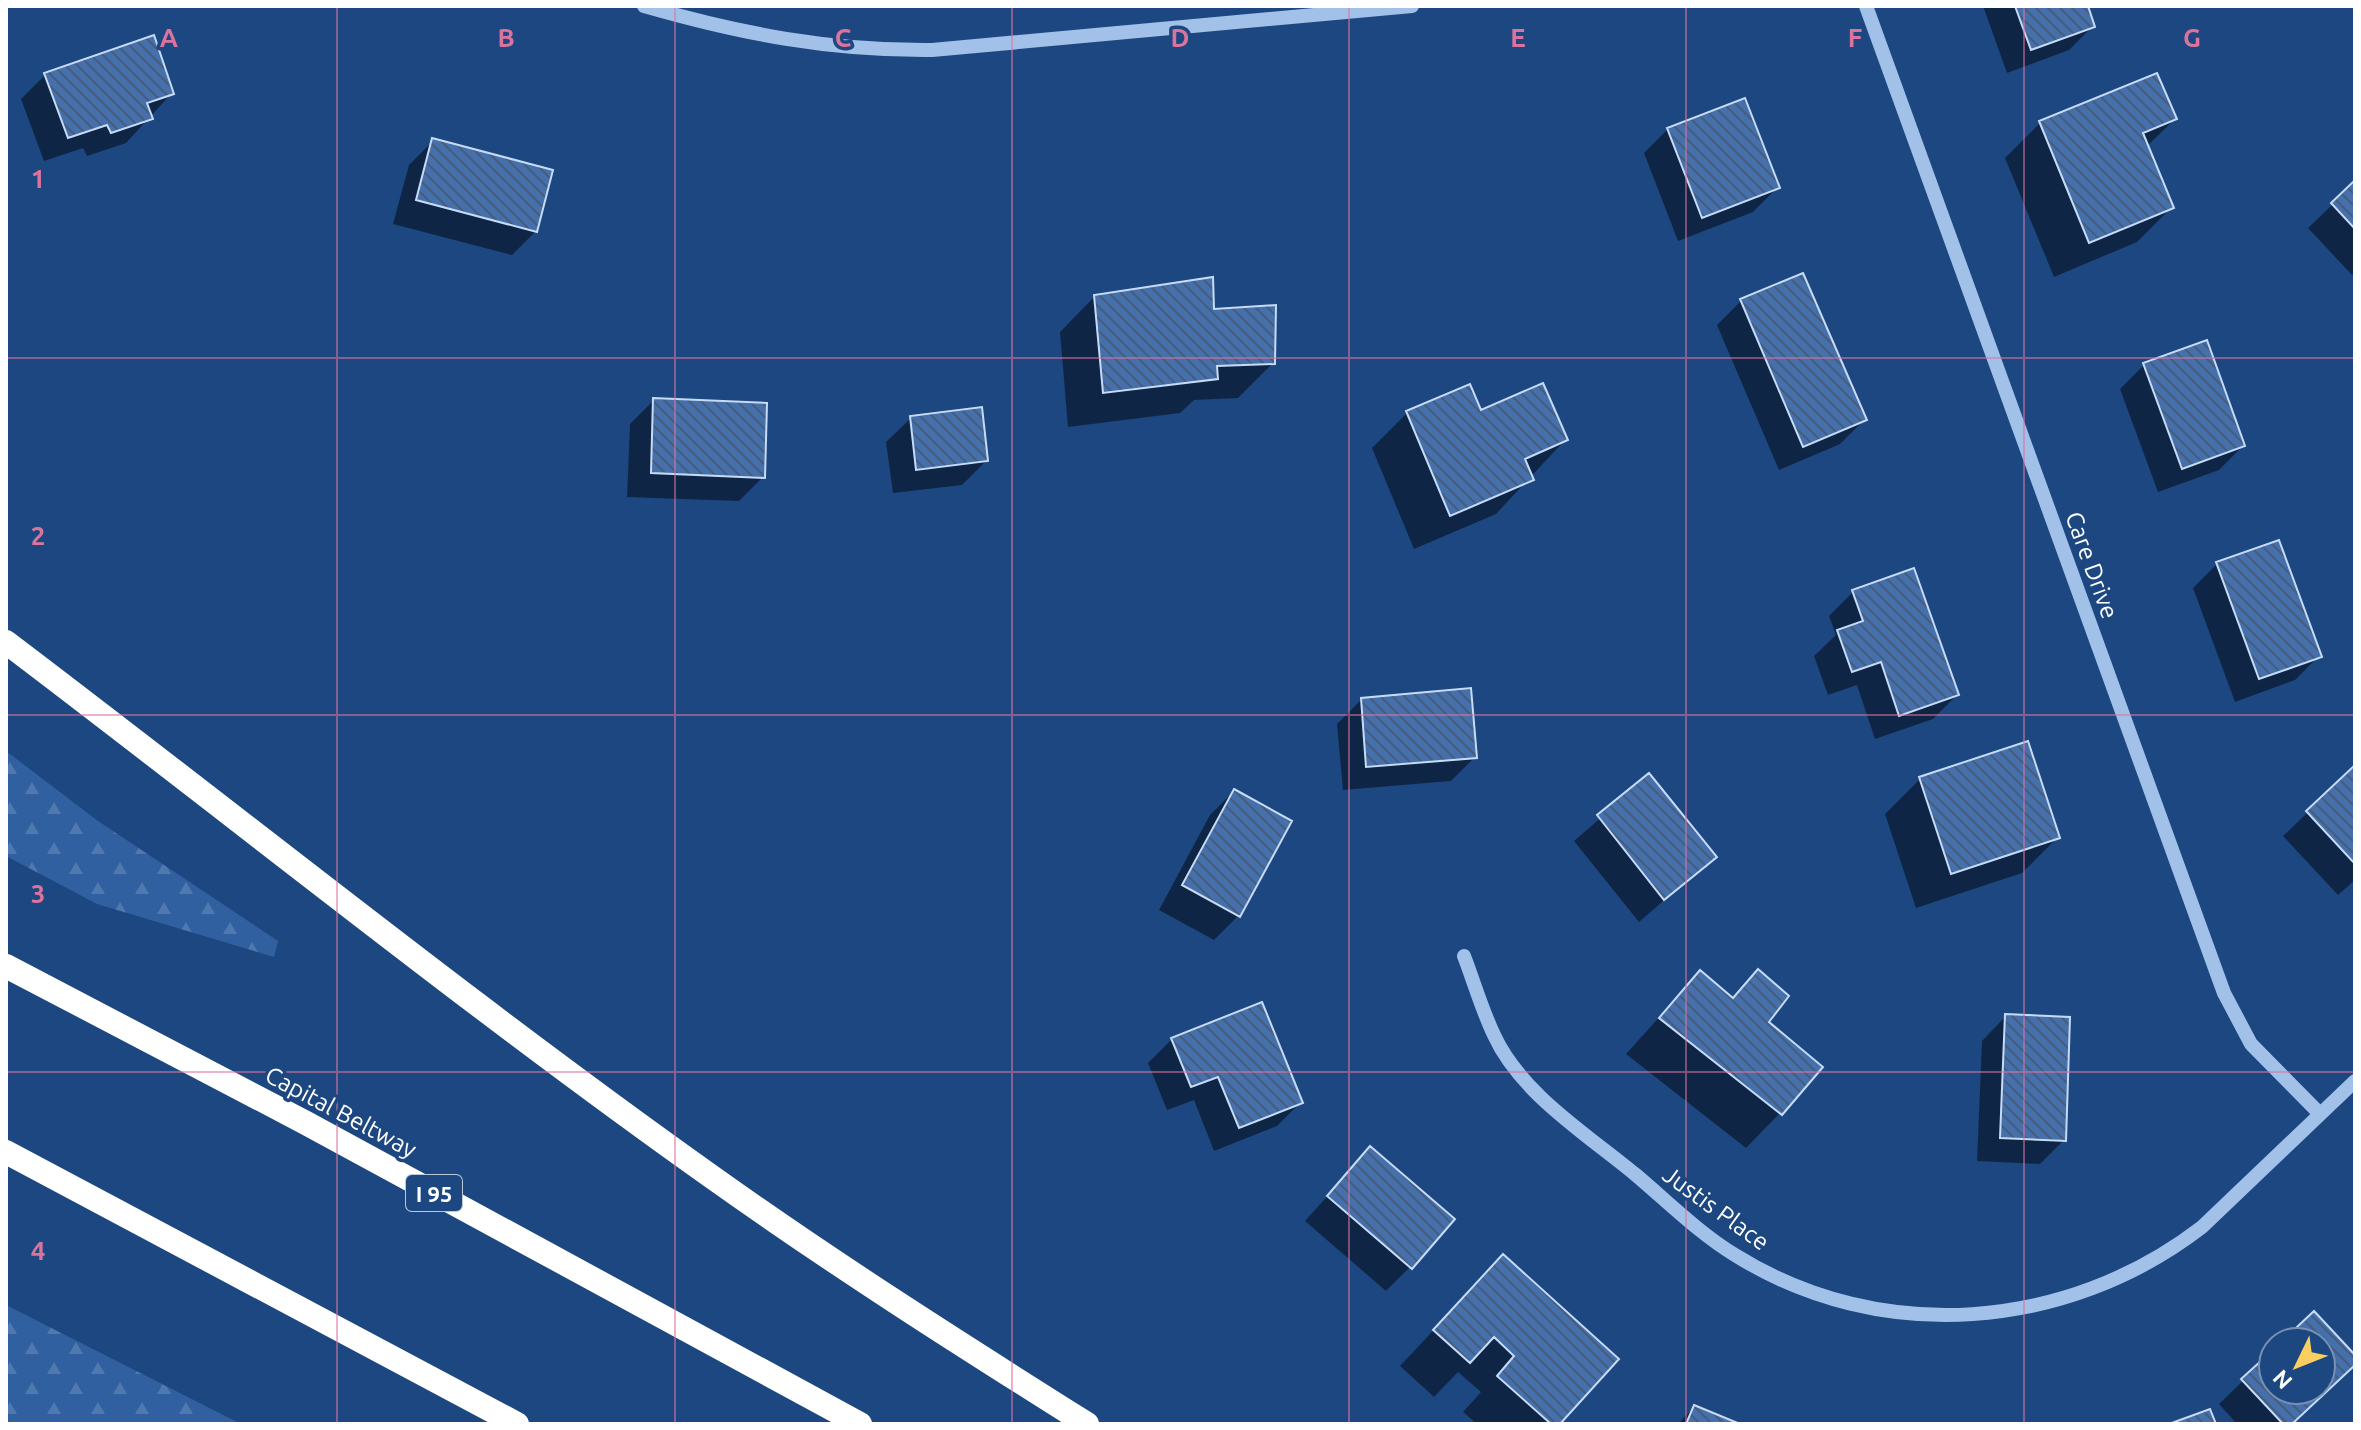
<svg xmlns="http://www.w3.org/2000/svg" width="2361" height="1430" viewBox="0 0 2361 1430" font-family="Ubuntu,sans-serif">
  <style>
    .forest { fill: url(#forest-firs) }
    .shadow { fill: #0007 }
    .building { fill: url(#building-back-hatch); stroke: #c6dbf7; stroke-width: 2 }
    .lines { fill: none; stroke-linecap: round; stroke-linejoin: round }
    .minor { stroke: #a2c1e9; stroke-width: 14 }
    .highway { stroke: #fff; stroke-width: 24 }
    .grid { fill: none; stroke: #da749d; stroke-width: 2; stroke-opacity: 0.55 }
    .labels { text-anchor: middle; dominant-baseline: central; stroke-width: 7; stroke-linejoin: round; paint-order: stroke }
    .shield { fill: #1d4781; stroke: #bbc8d9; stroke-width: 2 }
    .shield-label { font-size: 22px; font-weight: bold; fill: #fff }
    .street-label { font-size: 24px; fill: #fff; stroke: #1d4781 }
    .grid-label { font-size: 26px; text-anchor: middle; font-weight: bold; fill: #da749d; stroke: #1d4781; stroke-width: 7; stroke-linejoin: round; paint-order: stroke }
  </style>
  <defs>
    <pattern id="forest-firs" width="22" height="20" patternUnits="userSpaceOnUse" patternTransform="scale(2)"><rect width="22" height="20" fill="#3060a0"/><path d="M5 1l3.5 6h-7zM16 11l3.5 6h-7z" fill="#4f78ae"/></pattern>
    <pattern id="building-back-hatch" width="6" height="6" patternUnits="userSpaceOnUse" patternTransform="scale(2)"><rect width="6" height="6" fill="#4570ab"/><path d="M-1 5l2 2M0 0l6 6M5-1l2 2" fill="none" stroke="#495c77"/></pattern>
  </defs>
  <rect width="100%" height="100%" fill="#1d4781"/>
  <!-- forest -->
  <path class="forest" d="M 6,751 L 98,821 L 278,941 L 274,957 L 97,904 L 6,856 Z
    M 6,1305 L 241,1424 L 6,1424 Z"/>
  <!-- shadow -->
  <path class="shadow" d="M 1983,6 L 2086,6 L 2093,26 L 2069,50 L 2007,73 Z
    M 45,75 L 172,93 L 126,143 L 87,156 L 83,148 L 44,161 L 21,99 Z
    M 2156,75 L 2175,119 L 2147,146 L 2172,207 L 2137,242 L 2054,277 L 2005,158 L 2040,123 Z
    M 1668,129 L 1777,188 L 1753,212 L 1678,241 L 1644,153 Z
    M 433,141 L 536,231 L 512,255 L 393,224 L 409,165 Z
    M 2355,183 L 2355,272 L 2352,275 L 2308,228 Z
    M 1095,296 L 1212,311 L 1273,363 L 1238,398 L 1194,400 L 1180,413 L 1068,427 L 1060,332 Z
    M 1741,301 L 1864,420 L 1840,444 L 1779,470 L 1717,325 Z
    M 2144,365 L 2243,446 L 2219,470 L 2158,492 L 2120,389 Z
    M 1469,386 L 1480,413 L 1566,439 L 1496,514 L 1414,549 L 1372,448 L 1407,413 Z
    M 654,400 L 763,477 L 739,501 L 627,497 L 630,424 Z
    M 911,418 L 986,461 L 962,485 L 893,493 L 886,442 Z
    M 2217,564 L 2319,656 L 2295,680 L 2235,702 L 2193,588 Z
    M 1853,592 L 1957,695 L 1933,719 L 1875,739 L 1857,685 L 1828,695 L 1814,656 L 1836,635 L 1829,616 Z
    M 1361,700 L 1475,757 L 1451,781 L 1343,790 L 1337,724 Z
    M 2355,767 L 2355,880 L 2338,895 L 2283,836 Z
    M 1649,776 L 1714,857 L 1639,922 L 1574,841 Z
    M 1920,779 L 2057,838 L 2022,873 L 1916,908 L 1885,814 Z
    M 1234,791 L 1238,916 L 1214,940 L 1159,910 L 1210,815 Z
    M 1700,972 L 1731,999 L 1758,972 L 1780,1113 L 1746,1148 L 1626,1054 Z
    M 2006,1016 L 2064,1140 L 2040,1164 L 1977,1161 L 1982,1041 Z
    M 1172,1039 L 1301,1102 L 1277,1126 L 1214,1151 L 1194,1100 L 1167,1110 L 1148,1063 Z
    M 1370,1149 L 1410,1267 L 1386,1291 L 1305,1221 Z
    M 1503,1256 L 1557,1424 L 1477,1424 L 1463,1412 L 1481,1392 L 1458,1372 L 1434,1397 L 1400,1366 Z
    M 2314,1314 L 2355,1358 L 2355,1363 L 2291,1424 L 2237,1424 L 2219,1404 L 2273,1352 L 2273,1390 L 2321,1390 L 2321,1342 L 2284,1342 Z
    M 1694,1407 L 1735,1424 L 1678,1424 Z"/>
  <!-- building -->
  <path class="building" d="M 2015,6 L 2088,6 L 2095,27 L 2031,50 Z
    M 154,35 L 174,94 L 147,103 L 153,119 L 111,133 L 107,125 L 68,138 L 44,73 Z
    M 2157,73 L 2177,119 L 2143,133 L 2174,208 L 2089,243 L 2039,121 Z
    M 1745,98 L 1780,188 L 1702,218 L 1667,128 Z
    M 432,138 L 553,170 L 537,232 L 416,200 Z
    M 2355,180 L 2355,229 L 2331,203 Z
    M 1803,273 L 1867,420 L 1803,447 L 1740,299 Z
    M 1213,277 L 1214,309 L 1276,305 L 1275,364 L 1217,366 L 1218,379 L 1103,393 L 1094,295 Z
    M 2207,340 L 2245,446 L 2182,469 L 2143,363 Z
    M 1543,383 L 1568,440 L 1525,459 L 1534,480 L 1450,516 L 1406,411 L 1470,384 L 1481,410 Z
    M 653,398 L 767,403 L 765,478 L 651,473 Z
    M 982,407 L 988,461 L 916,470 L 910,416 Z
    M 2279,540 L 2322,657 L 2259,679 L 2216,562 Z
    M 1914,568 L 1959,695 L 1899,716 L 1881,662 L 1852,672 L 1837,630 L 1863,621 L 1852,590 Z
    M 1471,688 L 1477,758 L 1366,767 L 1361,698 Z
    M 2028,741 L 2060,838 L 1951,874 L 1919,777 Z
    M 2355,765 L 2355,864 L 2306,811 Z
    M 1649,773 L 1717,857 L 1664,900 L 1597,815 Z
    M 1234,789 L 1292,821 L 1240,917 L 1182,885 Z
    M 1758,969 L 1789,996 L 1769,1022 L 1823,1067 L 1782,1115 L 1659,1018 L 1700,970 L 1733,998 Z
    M 1262,1002 L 1303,1103 L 1239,1128 L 1218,1077 L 1191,1087 L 1171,1038 Z
    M 2005,1014 L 2070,1017 L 2066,1141 L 2000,1138 Z
    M 1370,1146 L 1455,1219 L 1412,1269 L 1327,1196 Z
    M 1503,1254 L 1619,1359 L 1560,1424 L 1551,1424 L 1497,1376 L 1514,1356 L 1494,1337 L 1470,1363 L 1433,1330 Z
    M 2314,1311 L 2355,1355 L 2355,1365 L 2292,1424 L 2283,1424 L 2241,1379 L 2273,1350 L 2273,1390 L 2321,1390 L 2321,1342 L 2281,1342 Z
    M 1694,1405 L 1740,1424 L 1686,1424 Z
    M 2210,1409 L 2216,1424 L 2169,1424 Z"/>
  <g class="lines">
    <!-- minor -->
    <path class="minor" d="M 644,6 C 742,34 829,51 932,50 L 1412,6
      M 1866,6 L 2224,993 L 2251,1044 L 2320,1114
      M 1464,956 C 1474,982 1482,1010 1494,1035 C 1521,1094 1588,1135 1636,1175 C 1668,1202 1699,1233 1735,1255 C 1881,1346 2067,1331 2202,1227 L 2355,1081"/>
    <!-- highway -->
    <path class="highway" d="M 6,642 C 241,820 471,1006 712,1177 C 834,1264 960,1344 1087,1424
      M 6,966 L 306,1123 L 860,1424
      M 6,1152 L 517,1424"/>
  </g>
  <!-- grid -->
  <path class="grid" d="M 337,6 L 337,1424M 675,6 L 675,1424M 1012,6 L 1012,1424M 1349,6 L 1349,1424M 1686,6 L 1686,1424M 2024,6 L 2024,1424M 6,358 L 2355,358M 6,715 L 2355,715M 6,1072 L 2355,1072"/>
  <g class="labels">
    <!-- shield labels -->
    <rect class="shield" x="406" y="1175" width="56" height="36" rx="6"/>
    <g class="shield-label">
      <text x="434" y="1193">I 95</text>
    </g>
    <!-- street labels -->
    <g class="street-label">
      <text transform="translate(2092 565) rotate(70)">Care Drive</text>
      <text transform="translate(341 1112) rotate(28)">Capital Beltway</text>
      <text transform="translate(1716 1208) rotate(36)">Justis Place</text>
    </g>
  </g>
  <g class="grid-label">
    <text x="169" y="47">A</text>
    <text x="506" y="47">B</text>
    <text x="843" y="47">C</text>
    <text x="1180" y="47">D</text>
    <text x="1518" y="47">E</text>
    <text x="1855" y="47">F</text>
    <text x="2192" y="47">G</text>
    <text x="38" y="188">1</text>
    <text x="38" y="545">2</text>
    <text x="38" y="903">3</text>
    <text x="38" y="1260">4</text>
  </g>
  <!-- border -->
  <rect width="2361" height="1430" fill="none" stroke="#ffffff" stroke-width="16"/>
  <!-- north arrow -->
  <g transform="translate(2297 1366) rotate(227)"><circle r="38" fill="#1d4781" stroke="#7791b3" stroke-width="2"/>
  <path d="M0-6L14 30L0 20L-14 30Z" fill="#f9d060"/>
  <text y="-12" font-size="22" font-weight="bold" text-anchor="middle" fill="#ffffff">N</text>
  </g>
</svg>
